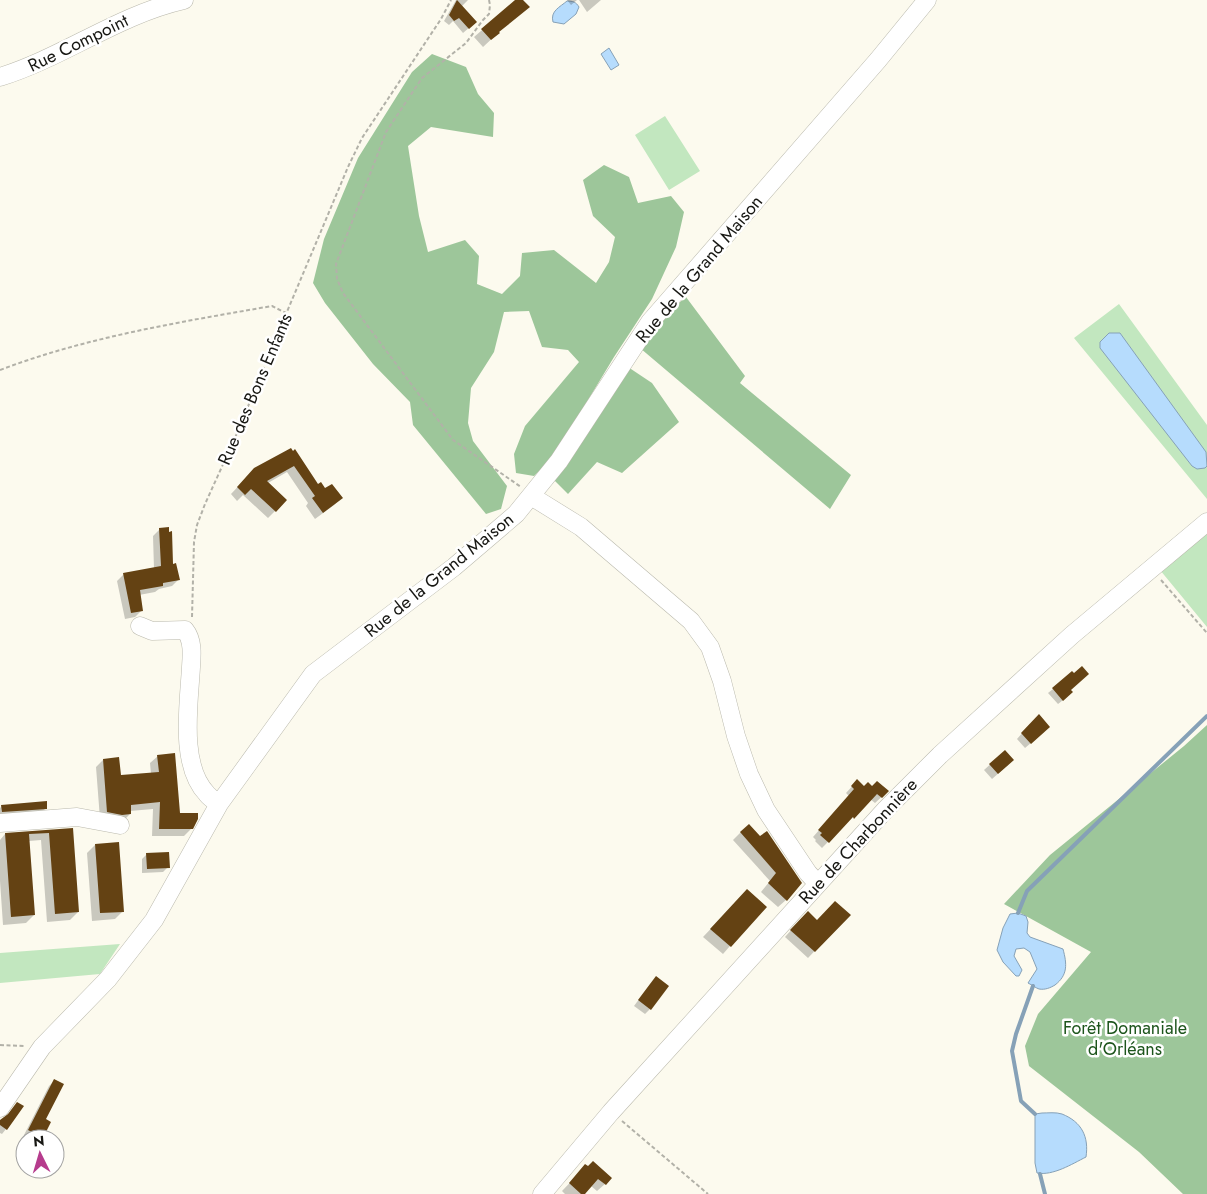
<svg xmlns="http://www.w3.org/2000/svg" width="1207" height="1194" viewBox="0 0 1207 1194" font-family="Jost,sans-serif">
  <style>
    .green { fill: #c2e7bf }
    .forest { fill: #9dc69a }
    .water { fill: #b6dcfd; stroke: #86a1b7 }
    .shadow { fill: #0003 }
    .lines { fill: none; stroke-linecap: round; stroke-linejoin: round }
    .stream { stroke: #86a1b7; stroke-width: 4 }
    .building { fill: #644213 }
    .minor-casing { stroke: #bab9ad; stroke-width: 19 }
    .path { stroke: #b2b1a8; stroke-width: 2; stroke-dasharray: 4 2.5; stroke-linecap: butt }
    .minor { stroke: #fff; stroke-width: 18 }
    .labels { text-anchor: middle; dominant-baseline: central; stroke-width: 5; stroke-linejoin: round; paint-order: stroke }
    .street-label { font-size: 18px; fill: #171713; stroke: #fff }
    .park-label { font-size: 18px; fill: #1d551c; stroke: #fff }
  </style>
  <rect width="100%" height="100%" fill="#fcfaee"/>
  <!-- green -->
  <path class="green" d="M 665,116 L 700,171 L 669,190 L 635,135 Z
    M 1119,304 L 1207,425 L 1207,499 L 1074,338 Z
    M 1207,531 L 1207,627 L 1160,570 Z
    M 120,944 L 100,974 L 0,983 L 0,953 Z"/>
  <!-- forest -->
  <path class="forest" d="M 432,54 L 466,67 L 478,94 L 494,113 L 493,137 L 431,127 L 408,146 L 419,216 L 428,252 L 465,240 L 479,256 L 477,284 L 502,294 L 520,276 L 522,253 L 554,250 L 596,283 L 609,262 L 615,237 L 593,216 L 583,180 L 604,165 L 629,177 L 638,203 L 671,196 L 684,212 L 676,247 L 652,299 L 614,357 L 553,458 L 534,476 L 516,473 L 514,454 L 525,426 L 579,362 L 568,350 L 542,347 L 529,311 L 504,312 L 494,352 L 471,388 L 468,423 L 473,441 L 507,486 L 501,509 L 486,514 L 413,425 L 410,402 L 373,364 L 325,303 L 313,283 L 324,239 L 358,158 L 412,72 Z
    M 686,297 L 745,376 L 740,383 L 851,475 L 830,509 L 640,348 L 660,319 Z
    M 628,367 L 652,383 L 679,422 L 622,473 L 597,462 L 568,494 L 552,478 Z
    M 1207,725 L 1207,1194 L 1183,1194 L 1139,1152 L 1029,1066 L 1025,1046 L 1038,1014 L 1091,952 L 1004,904 L 1050,855 L 1184,746 Z"/>
  <!-- water -->
  <path class="water" d="M 567,1 C 573,1 576,2 579,7 L 576,14 L 564,24 L 553,22 C 550,11 560,7 567,1 Z
    M 609,48 L 619,65 L 611,70 L 601,54 Z
    M 1109,333 L 1120,333 L 1206,452 L 1207,466 L 1205,468 L 1197,469 L 1192,466 L 1100,348 L 1100,342 Z
    M 1018,913 L 1026,916 L 1028,922 L 1027,933 L 1030,937 L 1063,949 C 1067,964 1068,975 1055,985 C 1050,988 1045,990 1039,989 C 1036,988 1032,985 1028,983 L 1037,969 L 1030,952 L 1024,948 L 1016,949 L 1014,956 L 1022,970 L 1019,976 L 1016,976 L 1003,962 L 997,950 L 1003,928 L 1010,914 Z
    M 1042,1113 C 1048,1113 1056,1112 1062,1114 C 1082,1122 1089,1137 1086,1157 C 1072,1164 1053,1176 1037,1173 L 1035,1163 L 1035,1114 Z"/>
  <!-- shadow -->
  <path class="shadow" d="M 456,0 L 468,0 L 462,6 L 470,27 L 463,33 L 453,21 L 449,25 L 444,21 Z
    M 517,0 L 522,0 L 498,33 L 483,47 L 474,37 Z
    M 567,0 L 577,0 L 571,5 Z
    M 579,0 L 601,0 L 587,12 Z
    M 291,449 L 317,486 L 341,498 L 334,505 L 315,519 L 306,506 L 308,503 L 287,472 L 268,483 L 286,500 L 268,518 L 243,495 L 237,501 L 231,494 L 247,477 Z
    M 160,529 L 172,565 L 179,579 L 172,586 L 159,589 L 155,592 L 139,595 L 142,610 L 135,617 L 125,619 L 117,581 L 124,574 L 154,569 L 153,536 Z
    M 1053,689 L 1069,690 L 1067,697 L 1058,704 L 1048,693 Z
    M 1030,724 L 1044,732 L 1025,748 L 1017,739 Z
    M 1005,751 L 1008,765 L 992,779 L 984,770 Z
    M 158,756 L 179,814 L 192,828 L 184,836 L 152,836 L 153,809 L 130,811 L 130,814 L 123,821 L 100,819 L 96,767 L 103,760 L 120,776 L 151,774 L 150,763 Z
    M 857,781 L 864,787 L 872,787 L 887,792 L 875,803 L 870,799 L 822,848 L 815,841 L 816,840 L 813,837 L 849,796 L 846,793 Z
    M 2,806 L 46,808 L 38,816 L 0,819 L 0,808 Z
    M 72,829 L 78,912 L 70,920 L 47,922 L 41,840 L 29,841 L 34,915 L 26,923 L 3,925 L 0,881 L 0,840 L 5,834 Z
    M 741,832 L 759,838 L 767,832 L 786,900 L 778,907 L 761,892 L 770,881 L 733,840 Z
    M 95,845 L 123,911 L 115,919 L 92,921 L 87,853 Z
    M 147,854 L 168,867 L 163,872 L 142,873 L 142,859 Z
    M 740,898 L 730,946 L 723,954 L 703,937 Z
    M 849,915 L 808,958 L 785,937 L 801,919 L 817,921 Z
    M 651,983 L 650,1009 L 645,1014 L 634,1006 Z
    M 54,1081 L 45,1120 L 50,1123 L 41,1139 L 31,1139 L 24,1135 L 49,1086 Z
    M 0,1121 L 6,1129 L 2,1134 L 0,1133 Z
    M 586,1166 L 605,1184 L 597,1191 L 591,1186 L 583,1194 L 565,1194 L 562,1191 Z"/>
  <g class="lines">
    <!-- stream -->
    <path class="stream" d="M 1018,913 L 1027,891 L 1207,716
      M 1033,986 L 1016,1034 L 1012,1051 L 1021,1101 L 1035,1114
      M 1040,1174 L 1045,1194"/>
  </g>
  <!-- building -->
  <path class="building" d="M 457,0 L 477,22 L 469,29 L 459,18 L 454,21 L 449,15 Z
    M 515,0 L 523,0 L 530,7 L 499,32 L 500,33 L 491,40 L 481,29 Z
    M 291,448 L 293,451 L 295,449 L 318,484 L 321,482 L 325,488 L 332,484 L 343,498 L 323,513 L 312,498 L 315,496 L 294,466 L 267,481 L 287,500 L 276,512 L 251,489 L 245,495 L 237,487 L 254,468 Z
    M 169,527 L 169,532 L 172,531 L 173,564 L 176,563 L 180,580 L 163,583 L 163,586 L 140,590 L 143,611 L 131,613 L 123,573 L 161,566 L 159,528 Z
    M 1082,666 L 1089,674 L 1071,690 L 1073,692 L 1063,701 L 1052,688 L 1072,671 L 1074,673 Z
    M 1039,714 L 1050,727 L 1031,744 L 1021,733 Z
    M 1005,750 L 1014,760 L 998,774 L 989,764 Z
    M 175,753 L 180,813 L 198,813 L 198,819 L 193,829 L 159,829 L 160,802 L 131,805 L 131,814 L 122,815 L 107,812 L 103,759 L 119,757 L 121,775 L 159,772 L 157,755 Z
    M 857,779 L 864,786 L 868,782 L 872,786 L 877,781 L 889,791 L 882,798 L 877,794 L 854,819 L 853,817 L 829,843 L 820,835 L 822,833 L 818,830 L 854,789 L 851,786 Z
    M 47,801 L 47,809 L 2,812 L 1,805 Z
    M 749,824 L 760,836 L 767,831 L 802,883 L 787,901 L 768,883 L 776,873 L 740,832 Z
    M 73,828 L 79,912 L 55,914 L 49,833 L 29,834 L 35,915 L 11,917 L 5,833 Z
    M 119,842 L 124,912 L 100,913 L 95,844 Z
    M 169,852 L 170,868 L 147,869 L 146,853 Z
    M 747,889 L 767,907 L 731,947 L 710,929 Z
    M 835,901 L 851,915 L 815,952 L 790,930 L 808,911 L 817,920 Z
    M 656,976 L 669,986 L 651,1010 L 638,1000 Z
    M 54,1079 L 64,1084 L 46,1119 L 51,1122 L 43,1138 L 28,1130 Z
    M 17,1102 L 24,1106 L 7,1130 L 0,1125 L 0,1120 L 8,1114 Z
    M 593,1161 L 612,1178 L 606,1185 L 598,1179 L 585,1194 L 581,1194 L 569,1183 L 585,1164 L 588,1166 Z"/>
  <g class="lines">
    <defs>
      <path id="minor" d="M 0,77 C 64,57 118,15 184,0
        M 531,496 L 581,527 L 691,621 L 710,647 L 722,681 L 736,736 L 749,774 L 766,810 L 808,873 L 818,884
        M 140,626 L 152,631 L 185,630 C 193,640 192,654 191,667 C 189,704 179,765 207,794 C 210,798 215,801 219,804
        M 0,823 L 77,817 L 120,825
        M 0,1108 L 42,1047 L 108,979 L 154,920 L 219,804 L 313,674 L 454,567 L 516,514 L 559,461 L 650,322 L 878,60 L 927,0
        M 542,1194 L 611,1112 L 886,809 L 940,755 L 1072,635 L 1207,522"/>
    </defs>
    <!-- minor casing -->
    <use href="#minor" class="minor-casing"/>
    <!-- path -->
    <path class="path" d="M 489,0 L 490,5 L 489,14 L 483,20 L 466,43 L 422,78 L 386,132 L 336,264 L 337,279 L 343,293 L 453,440 L 521,487
      M 0,370 C 87,337 180,322 272,306 L 286,313
      M 1161,580 L 1207,633
      M 192,617 L 194,542 L 197,525 L 205,504 L 235,438 L 281,326 L 348,167 L 362,138 L 441,19 L 451,0
      M 0,1045 L 25,1046
      M 622,1121 L 708,1194"/>
    <!-- minor -->
    <use href="#minor" class="minor"/>
  </g>
  <g class="labels">
    <!-- street labels -->
    <g class="street-label">
      <text transform="translate(78 43) rotate(-26)">Rue Compoint</text>
      <text transform="translate(699 269) rotate(-50)">Rue de la Grand Maison</text>
      <text transform="translate(255 389) rotate(-67)">Rue des Bons Enfants</text>
      <text transform="translate(439 575) rotate(-39)">Rue de la Grand Maison</text>
      <text transform="translate(858 841) rotate(-47)">Rue de Charbonnière</text>
    </g>
    <!-- park labels -->
    <g class="park-label">
      <text x="1125" y="1028">Forêt Domaniale<tspan x="1125" dy="21">d'Orléans</tspan></text>
    </g>
  </g>
  <!-- north arrow -->
  <g transform="translate(40 1154) rotate(355)"><circle r="24" fill="#ffffff" stroke="#a2a2a1"/>
  <path d="M0-4L9 19L0 12L-9 19Z" fill="#b63c8d"/>
  <text y="-8" font-size="14" font-weight="bold" text-anchor="middle" fill="#171713">N</text>
  </g>
</svg>
